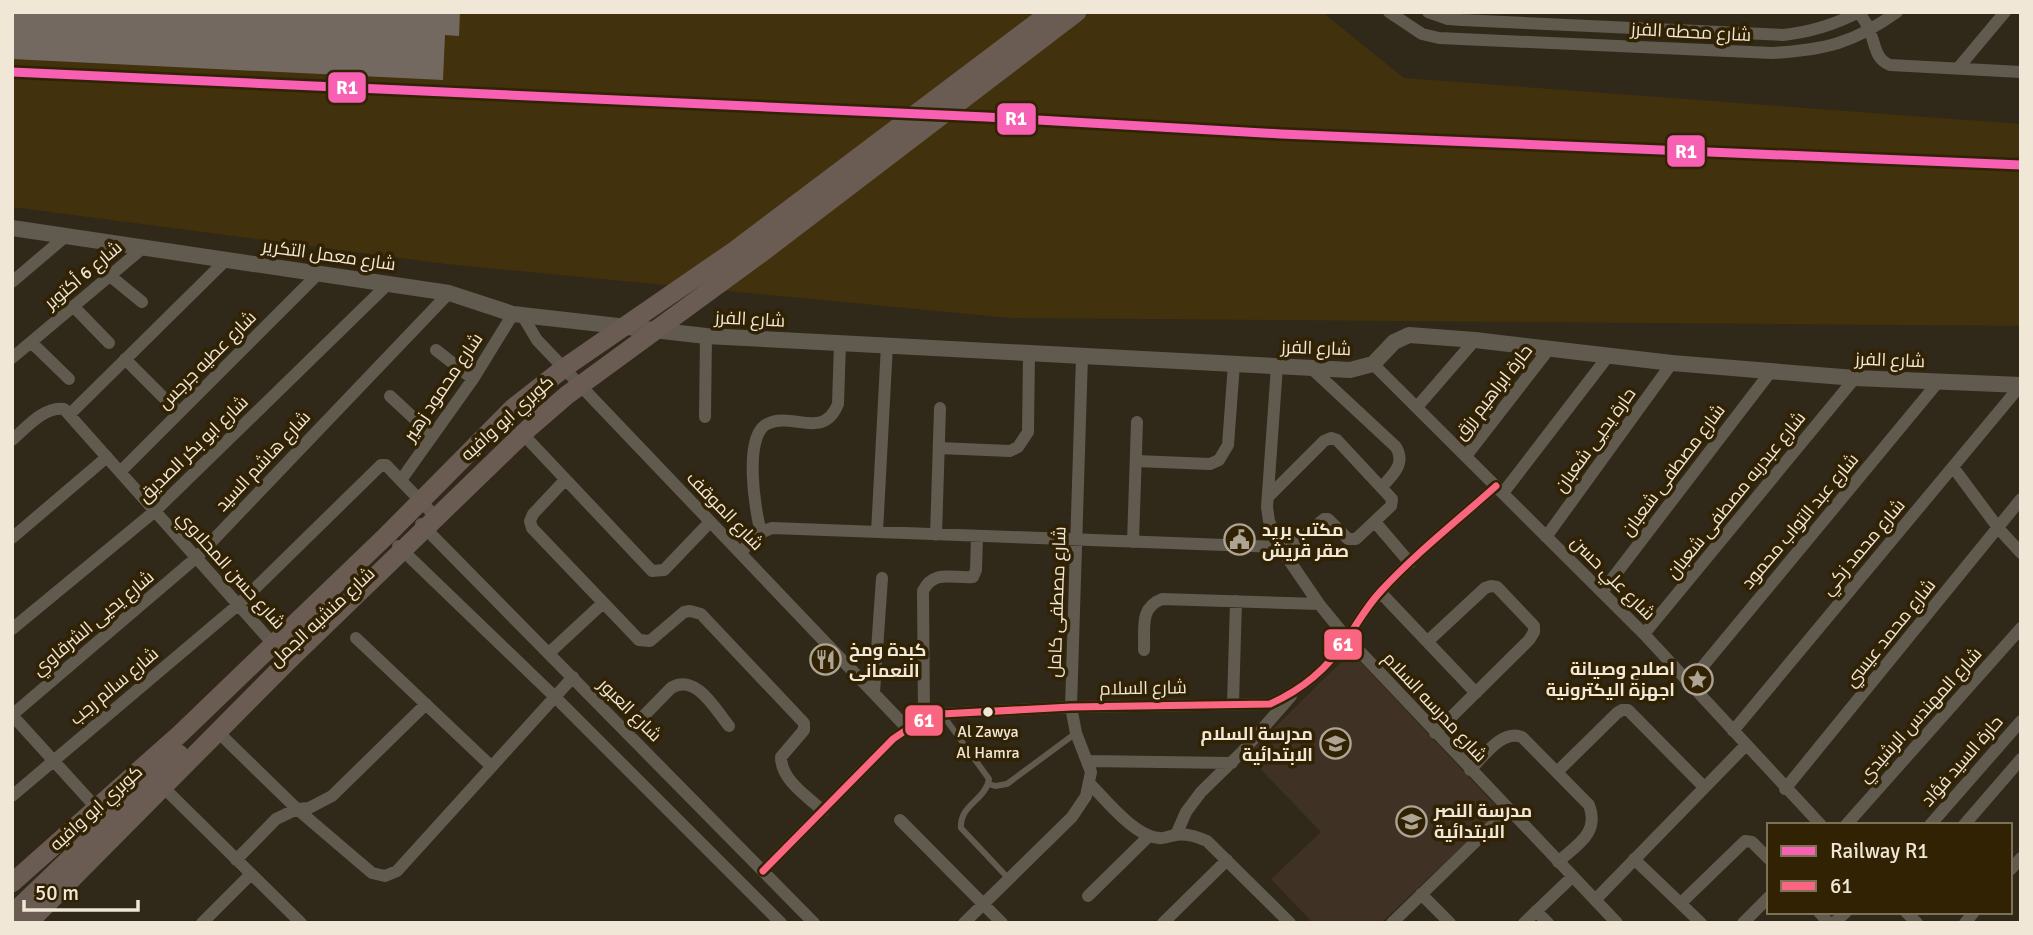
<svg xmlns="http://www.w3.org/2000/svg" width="2033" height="935" viewBox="0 0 2033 935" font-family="Signika,Cairo,sans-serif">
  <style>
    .built { fill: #41310c }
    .education { fill: #3f3224 }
    .building { fill: #746960 }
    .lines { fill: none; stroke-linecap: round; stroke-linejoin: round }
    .service { stroke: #605a4f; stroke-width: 6 }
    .minor { stroke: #605a4f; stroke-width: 12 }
    .tertiary { stroke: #605a4f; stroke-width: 16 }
    .primary { stroke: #6a5c52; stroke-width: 19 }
    .bus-1-casing { stroke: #312204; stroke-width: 12 }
    .bus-1 { stroke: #fa6682; stroke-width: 7 }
    .rail-1-casing { stroke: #312204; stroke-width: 14 }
    .rail-1 { stroke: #f860b3; stroke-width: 9 }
    .bus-dot { fill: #f0e7d6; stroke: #312204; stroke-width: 2.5 }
    .labels { text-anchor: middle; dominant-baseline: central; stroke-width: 7; stroke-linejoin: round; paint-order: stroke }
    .bus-label { font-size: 16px; fill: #f0e7d6; stroke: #312204 }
    .street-label { font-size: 18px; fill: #f0e7d6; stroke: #312204 }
    .poi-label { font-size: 18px; font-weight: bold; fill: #f0e7d6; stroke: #312204; text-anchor: start }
    .line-badge { stroke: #312204; stroke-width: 2.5 }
    .badge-label { font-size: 19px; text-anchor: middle; font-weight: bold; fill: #fff }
  </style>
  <rect width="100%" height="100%" fill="#302818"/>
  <!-- built -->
  <path class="built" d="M 12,12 L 1322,12 L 1404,78 L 2021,124 L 2021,326 L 1010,318 L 446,264 L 12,207 Z"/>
  <!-- education -->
  <path class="education" d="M 1351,652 L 1500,810 L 1381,923 L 1313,923 L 1271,879 L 1321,832 L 1247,755 Z"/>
  <!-- building -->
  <path class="building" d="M 12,12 L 460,12 L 459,36 L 445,35 L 443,80 L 12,59 Z"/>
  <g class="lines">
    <!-- service -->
    <path class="service" d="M 942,714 L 989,779 C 986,800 959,805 961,828 L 1009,879
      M 989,784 L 995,786 L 1007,784 L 1076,733"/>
    <!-- minor -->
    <path class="minor" d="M 1389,12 L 1422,34 L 1439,38 L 1772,53 C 1825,50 1854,43 1897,12
      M 1428,12 L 1448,19 L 1462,20 L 1783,35 C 1811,32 1834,25 1859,12
      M 1859,12 C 1863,19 1868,25 1870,32 C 1876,46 1875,59 1890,65 L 2021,72
      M 1959,67 L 2005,12
      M 109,275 L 142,302
      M 12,282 L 66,236
      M 73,306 L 109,343
      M 522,315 L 537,340 L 907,728
      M 31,342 L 69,379
      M 436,350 L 473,379
      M 12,358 L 144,247
      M 125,359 L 178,412
      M 1373,364 L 1644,634 L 1821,825
      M 1277,366 L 1267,507 L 1269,521 L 1280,547 L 1319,604 L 1347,638 L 1617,923
      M 1310,367 L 1396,447 C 1406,464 1393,474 1382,487
      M 390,396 L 432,435
      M 1417,407 L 1475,340
      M 70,414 L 226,260
      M 705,417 L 706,336
      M 520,431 L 652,571 L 664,570 L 710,522
      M 12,440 C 26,428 44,406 64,409 L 282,654
      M 939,448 L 1010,451 L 1018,447 L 1028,432 L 1029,353
      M 1466,456 L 1549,349
      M 1136,461 L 1210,464 L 1219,460 L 1228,445 L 1234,364
      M 1953,467 L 1999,529 L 2021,553
      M 120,472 L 319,273
      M 401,480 L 473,379 L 513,314
      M 564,481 L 533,514 L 530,521 L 532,528 L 639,640 L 650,641 L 684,612 L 690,611 L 701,614 L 804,723 L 804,730 L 781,757 C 781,780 807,796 823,811
      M 1503,493 L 1609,355
      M 1268,497 L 1324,441 L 1331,438 L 1337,440 L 1392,499 L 1391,506 L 1356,539 L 1348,539 L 1328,519 L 1324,519 L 1285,552
      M 1375,522 L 1410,563
      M 421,524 L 814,923
      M 761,532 C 755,511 743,436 767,424 C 792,411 823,441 838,404 L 840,343
      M 877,532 L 887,345
      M 936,535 L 940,408
      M 1546,537 L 1672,363
      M 12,538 L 107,457
      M 1133,542 L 1137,422
      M 398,546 L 555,697 L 781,923
      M 741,553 C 750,541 757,533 772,528 L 1280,547
      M 1380,592 L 1476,693
      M 1602,592 L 1772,370
      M 12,629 L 155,511 L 388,284
      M 1644,634 L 1855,378
      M 356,638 L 491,766
      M 1428,641 L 1485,588 L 1491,586 L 1497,587 L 1534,626 L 1534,632 L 1529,640 L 1435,733
      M 1144,650 C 1145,628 1139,608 1162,599 L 1319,604
      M 549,653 L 603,603
      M 1689,683 L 1939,381
      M 874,693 L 882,578
      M 1233,704 L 1236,601
      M 12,715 L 197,557 L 449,293
      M 12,715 L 101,813
      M 924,719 L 923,591 C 934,569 953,579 973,577 L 976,570 L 977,536
      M 1733,731 L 2021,385
      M 218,732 L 297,809 L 372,873 L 385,876 L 397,871 L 573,677
      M 628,732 L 671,688 C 696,673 715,709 729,726
      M 1088,761 L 1232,763
      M 1470,770 C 1483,757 1502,729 1522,737 L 1589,805 C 1600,833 1577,845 1558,862
      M 1557,772 L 1617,713 L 1622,710 L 1628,710 L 1704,787
      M 1090,784 C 1106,800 1135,837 1159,838 C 1164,839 1170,836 1175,835 C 1187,833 1197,837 1207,841 L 1290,923
      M 163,787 L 301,923
      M 1785,789 L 2021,499
      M 12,796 L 239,604 L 381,465 L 386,465 L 432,513
      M 900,820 L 1002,923
      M 1846,825 L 2021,628
      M 1930,825 L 2021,721
      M 1964,825 L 2021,759
      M 1176,835 L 1186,812 L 1201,792 L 1243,751 L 1291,696
      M 1634,859 L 1701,923
      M 236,860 L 276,819 L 297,809 L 309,808 L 332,796 L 426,704
      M 2010,870 L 2021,858
      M 763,871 L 893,739 C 909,727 923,720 942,714 L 1071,707 L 1270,704 C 1303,689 1327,669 1347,639 C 1358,622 1367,606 1381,591 C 1416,553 1457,521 1496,486
      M 1421,894 L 1450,923
      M 1088,896 L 1149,836
      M 1595,900 L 1746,745
      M 1681,903 L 1745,841 L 1752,842 L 1769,859
      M 1536,911 L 1548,923
      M 1819,912 L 1829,923
      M 1906,912 L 1917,923
      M 202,923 L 251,874
      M 964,923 L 1072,817 L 1086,796 L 1091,772 L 1076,733 L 1071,707 L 1082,356
      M 1163,923 L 1227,860
      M 1392,923 L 1508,810
      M 1524,923 L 1572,877
      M 1743,923 L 1769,897
      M 1834,923 L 1846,912
      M 1965,923 L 1974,912"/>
    <!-- tertiary -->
    <path class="tertiary" d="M 12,228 L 449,293 L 513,314 L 706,336 L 1350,370 L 1373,364 L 1394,342 L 1409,335 L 1475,340 L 1672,363 L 1855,378 L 2021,385"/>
    <!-- primary -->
    <path class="primary" d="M 12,883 L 180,734 L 388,534 L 513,408 L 564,368 L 734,251 L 1051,12
      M 12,914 L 179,754
      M 28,923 L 289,660 L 530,427 L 567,395 L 764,251 L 1077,12"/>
    <defs>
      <path id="bus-1" d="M 763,871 L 893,739 C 909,727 923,720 942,714 L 1071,707 L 1270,704 C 1303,689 1327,669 1347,639 C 1358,622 1367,606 1381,591 C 1416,553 1457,521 1496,486"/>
    </defs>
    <!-- bus-1 casing -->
    <use href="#bus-1" class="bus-1-casing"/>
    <!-- bus-1 -->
    <use href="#bus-1" class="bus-1"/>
    <defs>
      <path id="rail-1" d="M 12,72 L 986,117 L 1281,134 L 2021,165"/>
    </defs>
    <!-- rail-1 casing -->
    <use href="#rail-1" class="rail-1-casing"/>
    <!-- rail-1 -->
    <use href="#rail-1" class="rail-1"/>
  </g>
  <!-- icons -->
  <defs>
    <symbol id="civic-ring" viewBox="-11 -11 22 22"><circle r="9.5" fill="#312204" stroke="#ada494" stroke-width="1.5"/><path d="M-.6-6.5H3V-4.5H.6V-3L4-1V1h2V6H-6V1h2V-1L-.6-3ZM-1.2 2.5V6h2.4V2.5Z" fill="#ada494"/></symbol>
    <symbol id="restaurant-ring" viewBox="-11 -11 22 22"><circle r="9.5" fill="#312204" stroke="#ada494" stroke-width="1.5"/><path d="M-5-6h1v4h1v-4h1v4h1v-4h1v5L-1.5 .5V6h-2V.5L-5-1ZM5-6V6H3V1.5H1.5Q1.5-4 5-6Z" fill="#ada494"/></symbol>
    <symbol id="sight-ring" viewBox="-11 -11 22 22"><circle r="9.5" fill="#312204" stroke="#ada494" stroke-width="1.5"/><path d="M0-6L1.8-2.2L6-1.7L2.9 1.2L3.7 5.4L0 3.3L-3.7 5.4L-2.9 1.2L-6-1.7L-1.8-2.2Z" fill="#ada494"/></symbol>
    <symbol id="school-ring" viewBox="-11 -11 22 22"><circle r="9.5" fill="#312204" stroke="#ada494" stroke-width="1.5"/><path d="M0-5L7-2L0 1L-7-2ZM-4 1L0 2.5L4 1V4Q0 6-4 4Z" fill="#ada494"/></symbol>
  </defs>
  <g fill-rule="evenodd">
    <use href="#civic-ring" x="1222" y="522" width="35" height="35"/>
    <use href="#restaurant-ring" x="808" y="642" width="35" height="35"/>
    <use href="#sight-ring" x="1680" y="662" width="35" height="35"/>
    <use href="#school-ring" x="1318" y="726" width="35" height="35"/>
    <use href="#school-ring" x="1394" y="804" width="35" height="35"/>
  </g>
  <!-- markers -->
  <circle class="bus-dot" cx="988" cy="712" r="6"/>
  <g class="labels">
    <!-- bus labels -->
    <g class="bus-label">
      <text x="988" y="732">Al Zawya<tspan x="988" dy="21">Al Hamra</tspan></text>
    </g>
    <!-- street labels -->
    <g class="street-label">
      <text transform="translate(1691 32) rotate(3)">شارع محطه الفرز</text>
      <text transform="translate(329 255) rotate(8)">شارع معمل التكرير</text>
      <text transform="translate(83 275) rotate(-40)">شارع 6 أكتوبر</text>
      <text transform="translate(750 319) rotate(3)">شارع الفرز</text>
      <text transform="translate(1316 348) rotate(2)">شارع الفرز</text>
      <text transform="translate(207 360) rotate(-45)">شارع عطيه جرجس</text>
      <text transform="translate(1890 360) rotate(2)">شارع الفرز</text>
      <text transform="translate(443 387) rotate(-56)">شارع محمود زهير</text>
      <text transform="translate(1493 392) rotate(-52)">حارة ابراهيم رزق</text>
      <text transform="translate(507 418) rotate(-42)">كوبري ابو وافيه</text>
      <text transform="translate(1595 440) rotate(-54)">حارة يحيى شعبان</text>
      <text transform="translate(193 449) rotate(-44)">شارع ابو بكر الصديق</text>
      <text transform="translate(263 461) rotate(-47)">شارع هاشم السيد</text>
      <text transform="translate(1673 470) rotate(-53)">شارع مصطفى شعبان</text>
      <text transform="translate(1736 495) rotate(-51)">شارع عبدربه مصطفى شعبان</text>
      <text transform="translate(725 511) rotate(46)">شارع الموقف</text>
      <text transform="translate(1800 521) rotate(-50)">شارع عبد التواب محمود</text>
      <text transform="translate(1863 547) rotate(-50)">شارع محمد زكي</text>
      <text transform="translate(231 570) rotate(48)">شارع حسن المحلاوي</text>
      <text transform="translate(1613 578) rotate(45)">شارع علي حسن</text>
      <text transform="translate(1057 602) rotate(-88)">شارع مصطفى كامل</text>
      <text transform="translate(322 617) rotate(-43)">شارع منشيه الجمل</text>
      <text transform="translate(93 623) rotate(-40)">شارع يحيى الشرقاوي</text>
      <text transform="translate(1890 633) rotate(-51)">شارع محمد عيسي</text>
      <text transform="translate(114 686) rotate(-40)">شارع سالم رجب</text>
      <text transform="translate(1143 688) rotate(-1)">شارع السلام</text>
      <text transform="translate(1435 707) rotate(47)">شارع مدرسه السلام</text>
      <text transform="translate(630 710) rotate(45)">شارع العبور</text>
      <text transform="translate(1920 715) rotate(-48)">شارع المهندس الرشيدي</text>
      <text transform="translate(1962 761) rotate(-49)">حارة السيد فؤاد</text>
      <text transform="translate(96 808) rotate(-42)">كوبري ابو وافيه</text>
    </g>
    <!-- poi labels -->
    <g class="poi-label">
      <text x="1262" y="530">مكتب بريد<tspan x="1262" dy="21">صقر قريش</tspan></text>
      <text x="849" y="650">كبدة ومخ<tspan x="849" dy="21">النعمانى</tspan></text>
      <text x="1675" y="669" text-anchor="end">اصلاح وصيانة<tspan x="1675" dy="21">اجهزة اليكترونية</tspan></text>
      <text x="1313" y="734" text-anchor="end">مدرسة السلام<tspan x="1313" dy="21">الابتدائية</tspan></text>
      <text x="1434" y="811">مدرسة النصر<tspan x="1434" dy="21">الابتدائية</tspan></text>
    </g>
  </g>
  <g class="line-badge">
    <rect x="327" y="71" width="40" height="33" rx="7" fill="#f860b3"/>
    <rect x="996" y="102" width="41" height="34" rx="7" fill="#f860b3"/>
    <rect x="1666" y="134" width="40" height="34" rx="7" fill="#f860b3"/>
    <rect x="1323" y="628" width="40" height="33" rx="7" fill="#fa6682"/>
    <rect x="904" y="704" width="40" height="33" rx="7" fill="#fa6682"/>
  </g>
  <g class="badge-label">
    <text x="347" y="94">R1</text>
    <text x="1016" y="125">R1</text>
    <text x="1686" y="158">R1</text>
    <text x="1343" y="651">61</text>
    <text x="924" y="727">61</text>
  </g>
  <!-- border -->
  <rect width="2033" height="935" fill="none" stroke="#f0e7d6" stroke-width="28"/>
  <!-- legend -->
  <rect x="1767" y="823" width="245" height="91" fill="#312204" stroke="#7d7158" stroke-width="2"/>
  <rect x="1781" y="846" width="35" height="10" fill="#f860b3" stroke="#7d7158" stroke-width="2"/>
  <text x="1830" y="858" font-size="21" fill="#f0e7d6">Railway R1</text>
  <rect x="1781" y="881" width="35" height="10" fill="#fa6682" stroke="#7d7158" stroke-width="2"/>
  <text x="1830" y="893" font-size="21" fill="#f0e7d6">61</text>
  <!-- scale -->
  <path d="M24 900v10h114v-10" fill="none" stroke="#f0e7d6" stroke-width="3.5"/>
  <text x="35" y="900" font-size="21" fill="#f0e7d6" stroke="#312204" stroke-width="5" paint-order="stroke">50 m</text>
</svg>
